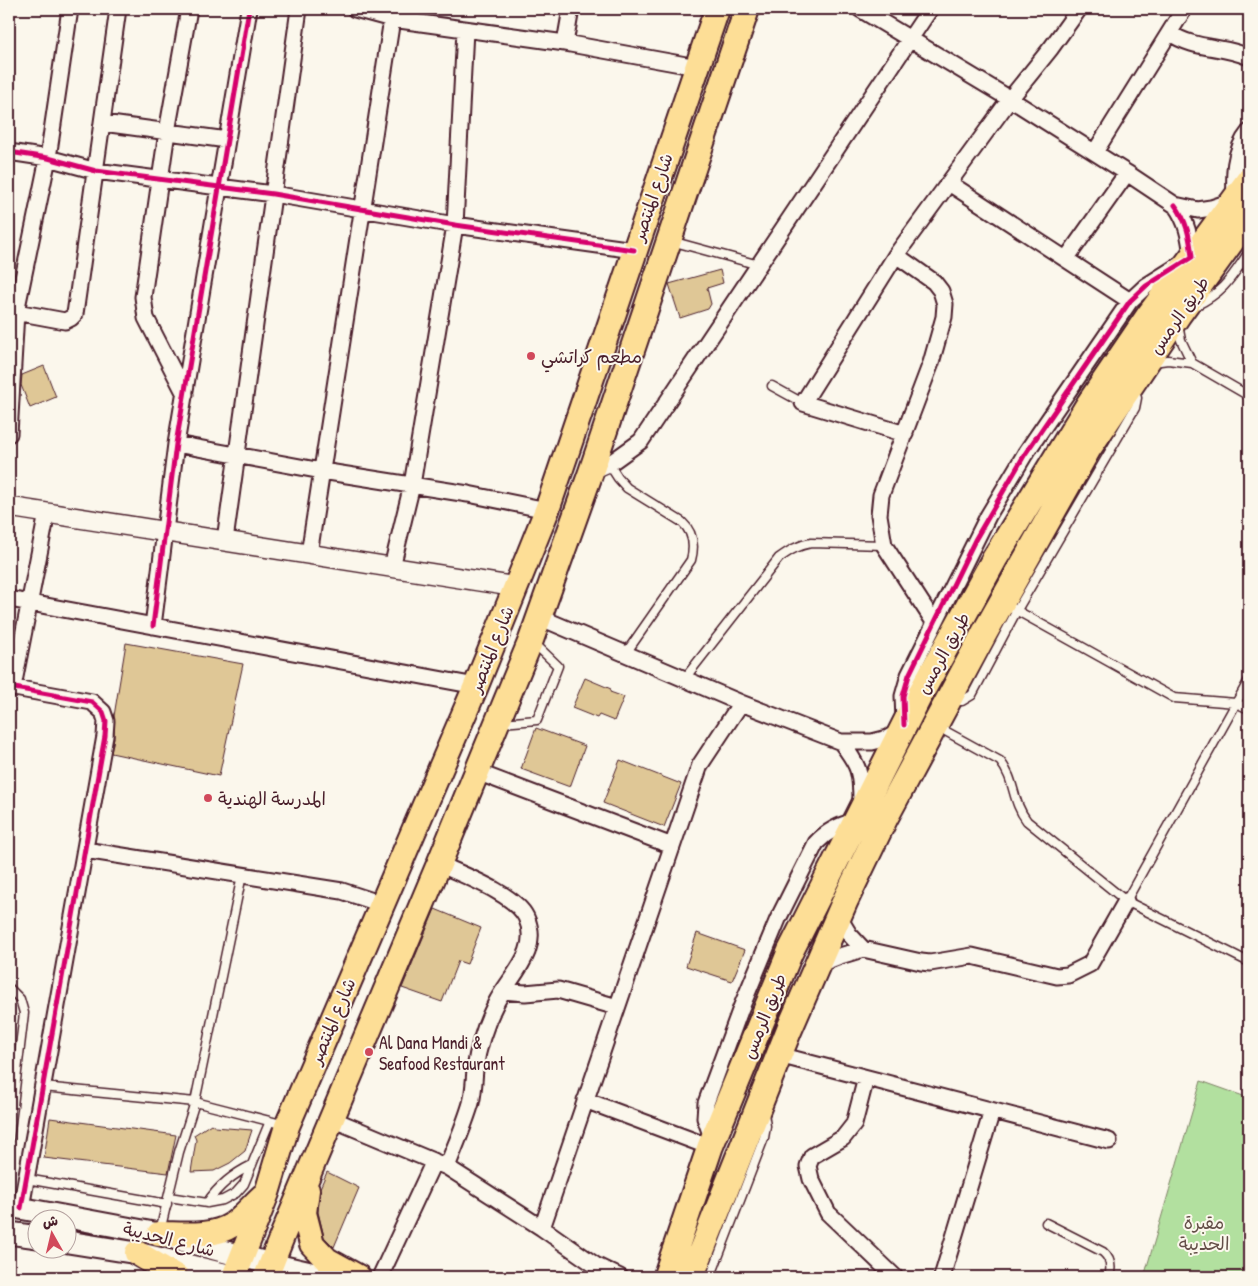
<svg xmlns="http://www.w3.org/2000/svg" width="1258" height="1286" viewBox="0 0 1258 1286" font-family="'Patrick Hand','Playpen Sans Arabic',sans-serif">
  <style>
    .green { fill: #b2e09f; stroke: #7e8065 }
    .building { fill: #dfc796; stroke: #4a1f2b }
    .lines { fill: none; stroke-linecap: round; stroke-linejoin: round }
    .service-casing { stroke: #4a1f2b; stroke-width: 11 }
    .minor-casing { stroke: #4a1f2b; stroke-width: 19 }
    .tertiary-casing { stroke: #4a1f2b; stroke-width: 22 }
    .secondary-casing { stroke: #4a1f2b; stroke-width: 25 }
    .primary-casing { stroke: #4a1f2b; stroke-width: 28 }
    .trunk-casing { stroke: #4a1f2b; stroke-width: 29 }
    .service { stroke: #fbf7ec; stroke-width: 8 }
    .minor { stroke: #fbf7ec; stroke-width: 15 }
    .tertiary { stroke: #fbf7ec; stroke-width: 19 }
    .secondary { stroke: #fbf7ec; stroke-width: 21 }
    .primary { stroke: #fdde96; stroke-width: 24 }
    .trunk { stroke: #fdde96; stroke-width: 25 }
    .cycleway-casing { stroke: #fbf7ec; stroke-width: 8 }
    .cycleway { stroke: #d6006c; stroke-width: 5 }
    .poi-dot { fill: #d1495b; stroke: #fbf7ec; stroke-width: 2 }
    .labels { text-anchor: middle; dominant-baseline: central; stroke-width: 4; stroke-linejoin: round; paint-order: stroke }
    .street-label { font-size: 18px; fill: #4a1f2b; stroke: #fbf7ec }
    .poi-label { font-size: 18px; fill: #4a1f2b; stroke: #fbf7ec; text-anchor: start }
    .park-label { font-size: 18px; fill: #644f48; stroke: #fbf7ec }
  </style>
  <rect width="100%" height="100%" fill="#fbf7ec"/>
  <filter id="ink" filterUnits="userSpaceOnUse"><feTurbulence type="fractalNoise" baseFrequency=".02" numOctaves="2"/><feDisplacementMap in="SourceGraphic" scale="10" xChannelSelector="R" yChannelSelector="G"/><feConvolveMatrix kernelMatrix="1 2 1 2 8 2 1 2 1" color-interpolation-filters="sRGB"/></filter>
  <g filter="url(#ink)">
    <!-- green -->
    <path class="green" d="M 1201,1081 L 1249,1098 L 1249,1277 L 1144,1277 Z"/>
    <!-- building -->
    <path class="building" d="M 720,270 L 723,283 L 707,288 L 711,304 L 708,309 L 680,318 L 669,284 Z
      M 44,366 L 56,397 L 30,408 L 21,385 L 22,375 Z
      M 126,643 L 243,664 L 219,776 L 111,753 L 114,737 L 114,716 Z
      M 585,678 L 611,689 L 610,692 L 624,697 L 614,721 L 599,715 L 597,718 L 572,708 Z
      M 536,728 L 585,746 L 570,787 L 521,769 Z
      M 620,760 L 681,784 L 664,827 L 603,803 Z
      M 435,909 L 481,928 L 467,964 L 458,961 L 442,1002 L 402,988 Z
      M 697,933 L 745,950 L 732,981 L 686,966 Z
      M 50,1118 L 176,1135 L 168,1173 L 44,1158 Z
      M 211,1124 L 215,1127 L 252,1130 L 245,1151 L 230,1163 L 214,1171 L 191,1172 L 196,1140 L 194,1135 Z
      M 327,1172 L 359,1188 L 334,1247 L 324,1237 L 318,1212 L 320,1188 Z"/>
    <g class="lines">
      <defs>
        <path id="service" d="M 671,241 L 759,265
          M 1195,306 C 1224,292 1231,278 1249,252
          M 1178,325 L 1181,340 L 1192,363
          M 1153,362 L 1168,360 L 1192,363 L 1249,396
          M 772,386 L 803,403
          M 609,464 L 618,478 L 627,488 L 682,522 C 693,532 695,545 691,560 L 626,653
          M 1014,609 L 1174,698 L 1236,703 L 1249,709
          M 685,678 L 779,558 C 789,551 798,545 811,543 L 884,545
          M 952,701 L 962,701 L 972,695 L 1017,610 L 1135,408 L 1137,398 L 1134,390
          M 502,723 L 537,720 L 558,666 L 534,643
          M 938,727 L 1000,761 C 1016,781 1011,800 1027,821 L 1126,901 L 1249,962
          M 1126,901 L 1249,680
          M 9,988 L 20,999 L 24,1013 L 9,1139
          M 43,1087 L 195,1102 L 285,1125
          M 27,1179 L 167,1204
          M 169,1197 L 207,1203 L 223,1200 L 236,1193 L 244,1184 L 270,1121
          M 207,1203 C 219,1185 233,1174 252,1165
          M 1046,1223 L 1103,1252 C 1111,1259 1112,1267 1109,1277
          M 160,1231 L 179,1152 L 195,1102 L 242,875
          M 708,1277 L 712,1273 L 764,1138 L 766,1126 L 764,1114"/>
        <path id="minor" d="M 355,9 L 392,19 L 565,43 L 697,67
          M 860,9 L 1010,99 L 1127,173 L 1175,205 L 1198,210 L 1211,208 L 1235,200 C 1234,176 1233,151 1249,132
          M 1170,33 C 1194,50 1223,45 1249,57
          M 565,43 L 571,9
          M 103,123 L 227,140
          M 9,152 L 48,158 L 96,171 L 273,194 L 455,225 L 634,250
          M 1095,152 L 1184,9
          M 949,183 L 1130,301
          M 896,255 L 934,282 L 941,291 L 945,304 L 944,317 L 931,363 L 881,495 L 879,515 L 884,545 L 934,622
          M 1066,259 L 1127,173
          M 16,312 L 65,321 L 71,318 L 75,314 L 118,9
          M 185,394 L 146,318 L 143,297 L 167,132 L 189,9
          M 9,434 L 16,312 L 48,158 L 70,9
          M 905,434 L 803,403 L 896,255 L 1010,99 L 1051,48 L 1079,9
          M 176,444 L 322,471 L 468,494 L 547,510
          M 591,472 L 609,464 L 641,441 L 930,9
          M 225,540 L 299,9
          M 309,554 L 392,19
          M 392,567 L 412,485 L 455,225 L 465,30
          M 9,599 L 476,686
          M 539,617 L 741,703 L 841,742 L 872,742 L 888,738 L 900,731
          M 153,626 L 176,444 L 249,9
          M 9,687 L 92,702 L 103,712 L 106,721 L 105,736 L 21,1208
          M 13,687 L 47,513
          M 904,720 L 903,696 L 909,675 L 988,516 L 1025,454 L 1130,301 L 1146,286 L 1192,257 C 1190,238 1187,221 1175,205
          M 841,742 C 859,766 861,771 861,802
          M 477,772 L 672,846
          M 85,850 L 342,891 L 382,904
          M 439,864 C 463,875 515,894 526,917 C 542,951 509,977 496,1003 C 486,1023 478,1047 475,1069 C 474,1080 474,1091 471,1103 C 465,1124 455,1146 447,1167
          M 838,916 L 849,934 L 863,949
          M 817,965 L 840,956 L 863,949 L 921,962 L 930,963 L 972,956 L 1057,976 L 1068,975 L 1090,964 L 1126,901
          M 503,991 L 525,993 L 558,990 L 617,1007
          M 779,1055 L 1109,1141
          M 866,1078 L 854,1124 L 843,1138 L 812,1156 L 808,1166 L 811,1179 L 828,1213 L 895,1277
          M 585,1100 L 710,1147
          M 332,1119 L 447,1167 L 542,1228 L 595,1265 L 620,1277
          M 713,1140 L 705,1118 L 706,1103 L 741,1008 L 778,919 L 816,843 C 827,831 839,825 855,821
          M 542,1228 L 700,765 L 741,703
          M 380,1277 L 434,1161
          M 942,1277 L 992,1111"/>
        <path id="tertiary" d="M 9,507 L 517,587"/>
        <path id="secondary" d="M 9,1206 L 159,1234 L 271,1264 L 328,1277
          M 9,1233 L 38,1237
          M 68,1242 L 137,1253 L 236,1277"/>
        <path id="primary" d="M 307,1190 L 304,1213 L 312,1244 L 327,1260 L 358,1277
          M 159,1234 C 182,1234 212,1238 232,1225 C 243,1217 253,1205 263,1196
          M 137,1253 L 177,1277
          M 234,1277 L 267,1193 L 287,1126 L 476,686 L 547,510 L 717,9
          M 266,1277 L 281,1239 L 439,864 L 531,640 L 591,472 L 747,9"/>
        <path id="trunk" d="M 666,1277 L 710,1147 L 790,952 L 918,698 L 995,558 L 1089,404 L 1148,317 L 1249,180
          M 691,1277 L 789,1030 L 845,901 L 885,818 L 985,632 L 1088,449 L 1178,315 L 1249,217"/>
      </defs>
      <!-- service casing -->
      <use href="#service" class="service-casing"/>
      <!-- minor casing -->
      <use href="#minor" class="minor-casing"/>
      <!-- tertiary casing -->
      <use href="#tertiary" class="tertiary-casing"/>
      <!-- secondary casing -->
      <use href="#secondary" class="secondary-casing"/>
      <!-- primary casing -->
      <use href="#primary" class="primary-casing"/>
      <!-- trunk casing -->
      <use href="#trunk" class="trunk-casing"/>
      <!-- service -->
      <use href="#service" class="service"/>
      <!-- minor -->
      <use href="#minor" class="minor"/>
      <!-- tertiary -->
      <use href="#tertiary" class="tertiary"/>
      <!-- secondary -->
      <use href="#secondary" class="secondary"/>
      <!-- primary -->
      <use href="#primary" class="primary"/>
      <!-- trunk -->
      <use href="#trunk" class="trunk"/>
      <defs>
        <path id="cycleway" d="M 9,152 L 48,158 L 96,171 L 273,194 L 455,225 L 634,250
          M 153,626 L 176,444 L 249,9
          M 9,687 L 92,702 L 103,712 L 106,721 L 105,736 L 21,1208
          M 904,725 L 903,696 L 909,675 L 975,540 L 1025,454 L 1130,301 L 1146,286 L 1192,257 C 1190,238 1187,221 1175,205"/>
      </defs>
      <!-- cycleway casing -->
      <use href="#cycleway" class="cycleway-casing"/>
      <!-- cycleway -->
      <use href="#cycleway" class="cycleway"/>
    </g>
  </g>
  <!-- markers -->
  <g class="poi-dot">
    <circle cx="531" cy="356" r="5"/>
    <circle cx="208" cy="798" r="5"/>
    <circle cx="369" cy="1052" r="5"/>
  </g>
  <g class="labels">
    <!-- street labels -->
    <g class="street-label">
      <text transform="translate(652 197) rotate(-71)">شارع المنتصر</text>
      <text transform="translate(1179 315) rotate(-55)">طريق الرمس</text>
      <text transform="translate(491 649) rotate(-68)">شارع المنتصر</text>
      <text transform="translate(943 653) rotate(-61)">طريق الرمس</text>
      <text transform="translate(764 1016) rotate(-68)">طريق الرمس</text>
      <text transform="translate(332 1021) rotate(-67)">شارع المنتصر</text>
      <text transform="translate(169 1239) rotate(14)">شارع الحديبة</text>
    </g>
    <!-- poi labels -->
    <g class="poi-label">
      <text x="541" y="356">مطعم كراتشي</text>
      <text x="218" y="798">المدرسة الهندية</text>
      <text x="379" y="1042">Al Dana Mandi &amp;<tspan x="379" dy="21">Seafood Restaurant</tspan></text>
    </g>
    <!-- park labels -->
    <g class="park-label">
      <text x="1204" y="1222">مقبرة<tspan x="1204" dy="21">الحديبة</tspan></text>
    </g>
  </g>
  <!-- margin -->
  <rect width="1258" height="1286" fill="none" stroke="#fbf7ec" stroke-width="30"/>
  <rect x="15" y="15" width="1228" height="1256" fill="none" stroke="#4a1f2b" stroke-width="2" filter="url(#ink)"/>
  <!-- north arrow -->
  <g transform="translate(52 1234) rotate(352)"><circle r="24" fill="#fbf7ec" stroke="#b4a19f"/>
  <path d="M0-4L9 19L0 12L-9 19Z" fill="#d1495b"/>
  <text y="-8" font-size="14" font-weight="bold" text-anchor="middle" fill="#4a1f2b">ش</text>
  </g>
</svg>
